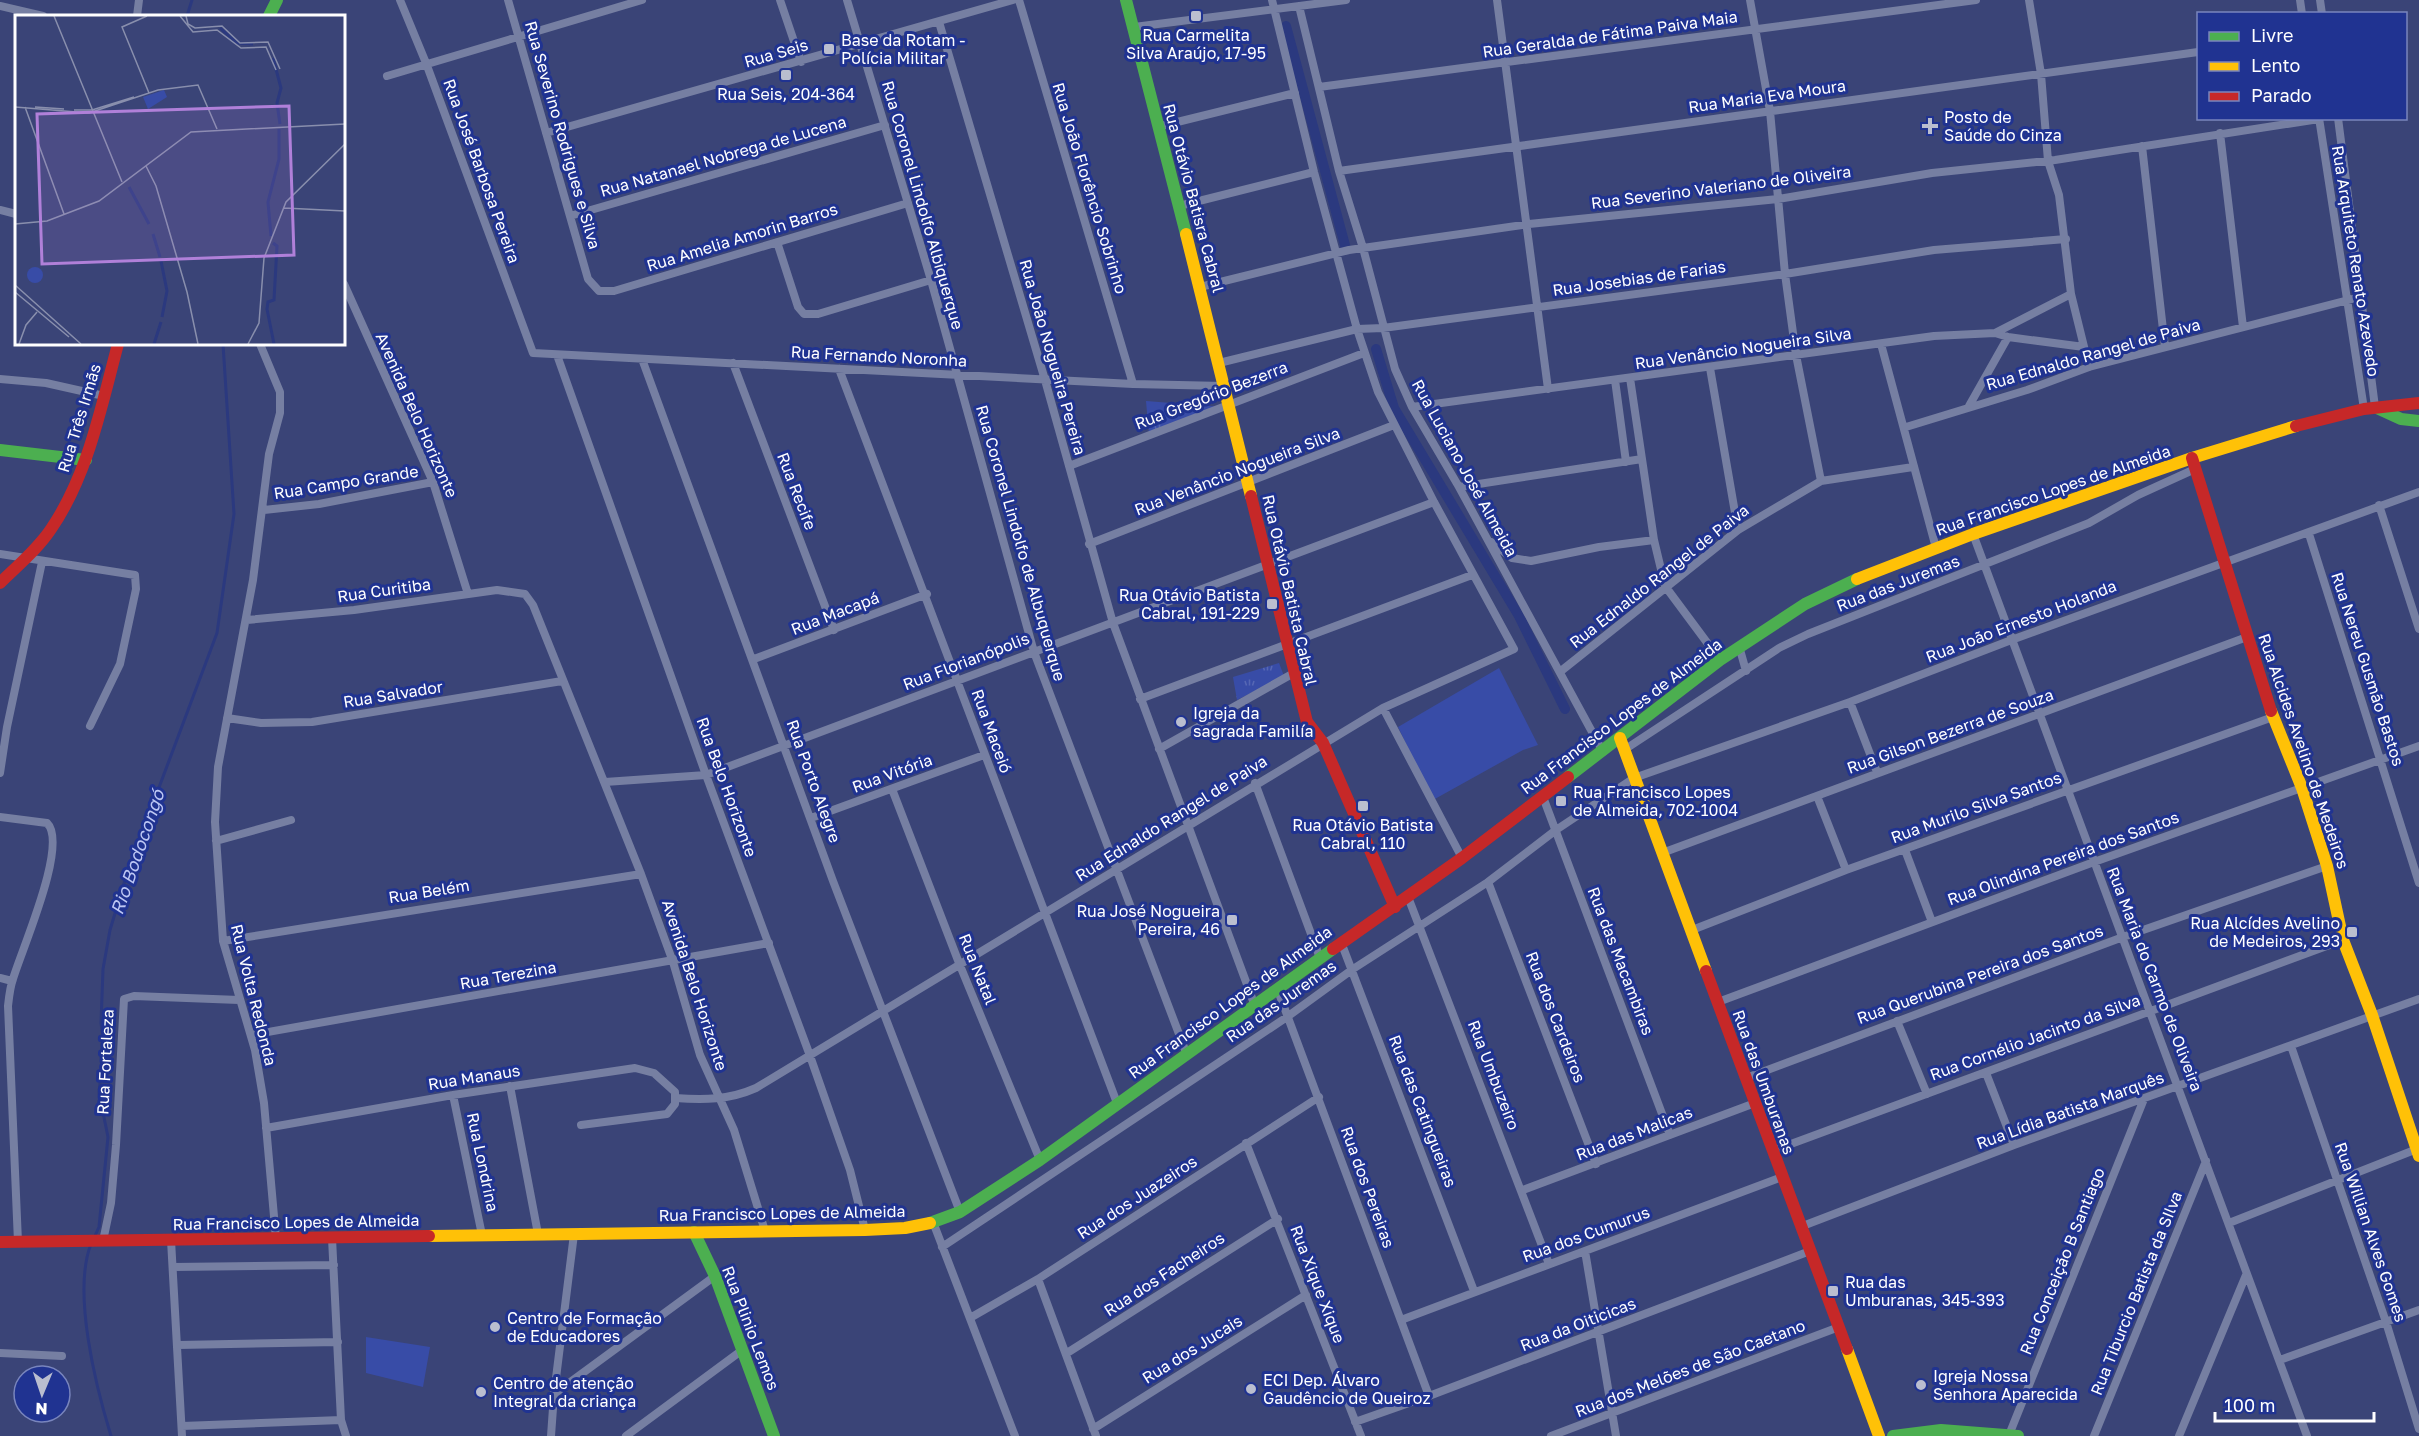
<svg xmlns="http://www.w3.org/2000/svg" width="2419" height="1436" viewBox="0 0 2419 1436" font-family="'Golos Text',sans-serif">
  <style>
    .green { fill: #384ca7 }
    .park { fill: url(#park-tufts) }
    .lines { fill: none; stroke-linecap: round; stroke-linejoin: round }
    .stream { stroke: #2b397f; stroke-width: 3 }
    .canal { stroke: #2b397f; stroke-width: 10 }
    .street { stroke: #767fa2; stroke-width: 8 }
    .fast { stroke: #4caf50; stroke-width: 12 }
    .slow { stroke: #ffc107; stroke-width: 12 }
    .jam { stroke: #c62828; stroke-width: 12 }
    .poi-dot { fill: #babecf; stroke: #203391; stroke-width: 2 }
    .labels { text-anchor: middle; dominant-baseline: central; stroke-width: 6; stroke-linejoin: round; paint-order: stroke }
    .street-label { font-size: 16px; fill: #fff; stroke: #203391 }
    .poi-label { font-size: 16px; fill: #fff; stroke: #203391; text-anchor: start }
    .water-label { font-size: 18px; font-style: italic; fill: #bdc7f4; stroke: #203391 }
    .inset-river { fill: none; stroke: #2b397f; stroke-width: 3 }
    .inset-road { fill: none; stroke: #898fad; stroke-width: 1.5 }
    .view { fill: #b080d9; fill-opacity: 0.15; stroke: #b080d9; stroke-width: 3 }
    .inset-edge { fill: none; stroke: #fff; stroke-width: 3 }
  </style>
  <defs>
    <pattern id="park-tufts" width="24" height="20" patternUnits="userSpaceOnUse" patternTransform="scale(1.5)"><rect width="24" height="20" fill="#384ca7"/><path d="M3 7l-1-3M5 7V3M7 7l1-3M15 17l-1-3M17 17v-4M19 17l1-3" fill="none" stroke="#5667b4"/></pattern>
  </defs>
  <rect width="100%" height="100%" fill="#3a4477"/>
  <!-- green -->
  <path class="green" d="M 1499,668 L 1538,745 L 1523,750 L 1433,800 L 1398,727 Z
    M 366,1337 L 430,1347 L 423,1387 L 366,1373 Z"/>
  <!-- park -->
  <path class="park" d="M 1146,401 L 1221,407 L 1149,434 Z
    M 1279,663 L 1284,676 L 1237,700 L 1233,677 Z"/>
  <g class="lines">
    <!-- stream -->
    <path class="stream" d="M 187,16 L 192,0
      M 94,1238 L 99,1227 L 108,1137 L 99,1093 L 104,1044 L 101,1023 L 103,969 L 110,930 L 128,870 L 217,633 L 234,514 L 223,344
      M 91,1244 C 72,1292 96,1387 111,1436"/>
    <!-- canal -->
    <path class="canal" d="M 1286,26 L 1346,249
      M 1376,349 L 1394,408 L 1519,616 L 1565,709"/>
    <!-- street -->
    <path class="street" d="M 400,0 L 426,63 L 533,353 L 1133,384 L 1224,386
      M 508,0 L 588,279 L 599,291 L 614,291 L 908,203
      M 780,0 L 801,62
      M 847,0 L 931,280 L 1034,652 L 1187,1055
      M 1019,0 L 1133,384
      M 1497,0 L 1548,389
      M 1750,0 L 1770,111 L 1785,274 L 1796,355 L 1821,481
      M 2029,0 L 2041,74 L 2048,161 L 2059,195 L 2071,294 L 2089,367
      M 2300,0 L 2302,14
      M 2320,0 L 2322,14
      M 0,6 L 43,16
      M 1299,6 L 1339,171 L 1363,248 L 1395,369 L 1412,407 L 1459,487 L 1603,752
      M 137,16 L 139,0
      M 939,22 L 1045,380 L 1113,623 L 1255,1006
      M 1134,27 L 1346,0
      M 387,76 L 642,0
      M 1319,87 L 1976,0
      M 2319,118 L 2364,409
      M 2338,118 L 2375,407
      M 1157,127 L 1295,93
      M 546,133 L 1013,0
      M 2220,133 L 2243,327
      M 2142,146 L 2165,347
      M 1339,171 L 2198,52
      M 1179,206 L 1314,172
      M 0,210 L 16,214
      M 570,216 L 885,125
      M 777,242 L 798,307 L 804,314 L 818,314 L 931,280
      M 344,284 L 433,482 L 468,594
      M 1200,287 L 1349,250 L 1529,224 L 1778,199 L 1932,173 L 2055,160 L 2319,119
      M 1995,333 L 2008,337 L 2084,347
      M 260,344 L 280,392 L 280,413 L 269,454 L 253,580 L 218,767 L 215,822 L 223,941 L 255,1050 L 264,1103 L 276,1239
      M 1881,344 L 1936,548
      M 557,355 L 706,775 L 809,1053 L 850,1170 L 865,1230
      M 642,359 L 833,881 L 960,1212
      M 733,363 L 834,630
      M 1219,363 L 1357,329 L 1383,328 L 1785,274 L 1934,250 L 2066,239
      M 1710,368 L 1738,530
      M 839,369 L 1117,1103
      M 1630,378 L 1654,540 L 1665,586 L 1720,660
      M 0,379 L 46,383 L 104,396
      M 1615,380 L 1626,462
      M 1969,406 L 2008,337
      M 1412,407 L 1934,336 L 1995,333 L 2071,294
      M 1906,427 L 2027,390 L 2089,367 L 2360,297
      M 1069,466 L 1364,353
      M 1459,487 L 1642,459
      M 2379,505 L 2419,629
      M 264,510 L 319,504 L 433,482
      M 1973,534 L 2307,1436
      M 2309,534 L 2419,883
      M 1491,542 L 1512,558 L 1531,561 L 1599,547 L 1654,540
      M 1089,544 L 1394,425
      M 0,554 L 135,575 L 136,589 L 120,664 L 90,726
      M 247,620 L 354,610 L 497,590 L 525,594 L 533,605 L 641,874 L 673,962 L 700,1055 L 734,1130 L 765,1231
      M 1739,646 L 1746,671
      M 754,659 L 927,594
      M 1561,671 L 1738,530 L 1821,481 L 1913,467
      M 1140,699 L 1472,575
      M 1850,702 L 1877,772
      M 1383,708 L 1462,858
      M 227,718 L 261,723 L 312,722 L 562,681
      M 1159,749 L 1292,674
      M 1624,750 L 1779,648 L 1808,634 L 2089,523 L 2138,495 L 2195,469
      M 0,773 L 7,727 L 42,562
      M 605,782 L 706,775 L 1434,502
      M 1255,783 L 1320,958
      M 892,789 L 959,963 L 1040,1160
      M 1817,796 L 1846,870
      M 1543,797 L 1670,1135
      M 0,817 L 47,823 C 69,844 21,951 13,979 C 10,987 9,997 8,1006 L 18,1242
      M 811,818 L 984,755
      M 216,841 L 291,820
      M 1905,850 L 1932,922
      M 1662,853 L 2247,637
      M 1488,882 L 1596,1164
      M 1408,897 L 1549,1264
      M 1692,930 L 1846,870 L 2273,717
      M 223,941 L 641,874
      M 1341,942 L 1474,1291
      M 0,978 L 12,981
      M 1277,988 L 1429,1396
      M 1718,1002 L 2094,862 L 2419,746
      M 1897,1021 L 1927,1094
      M 251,1035 L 769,943
      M 2291,1046 L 2386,1322 L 2419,1429
      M 1986,1073 L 2014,1145
      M 1746,1078 L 2123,937 L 2327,866
      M 510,1086 L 538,1234
      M 453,1095 L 482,1235
      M 675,1098 C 704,1100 729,1100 756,1088 L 1383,708 L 1514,649 L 1434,502 L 1378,392 L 1357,329 L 1314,172 L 1272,0
      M 266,1128 L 453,1095 L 635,1068 L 654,1073 L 675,1092 L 675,1104 L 667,1114 L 581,1125
      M 1246,1143 L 1361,1436
      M 1772,1151 L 2343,940
      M 1523,1190 L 1755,1103
      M 933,1222 L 1015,1436
      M 2229,1223 L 2417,1149
      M 1800,1227 L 2014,1145 L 2419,999
      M 332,1238 L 341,1420 L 346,1436
      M 171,1240 L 182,1436
      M 103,1241 L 111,1203 L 116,1145 L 124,999 L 134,996 L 239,1000
      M 942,1247 L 1287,1017 L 1353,969 L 1488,882 L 1556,830 L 1634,778 L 1850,702 L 2014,639 L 2419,492
      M 1585,1251 L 1616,1436
      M 173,1267 L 334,1265
      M 1038,1279 L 1096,1436
      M 970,1318 L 1038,1279 L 1319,1097
      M 1401,1320 L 1782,1177
      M 178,1345 L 338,1342
      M 0,1353 L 62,1356
      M 1067,1353 L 1278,1219
      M 2280,1360 L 2419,1310
      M 554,1394 L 715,1276
      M 1355,1422 L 1429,1396 L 1810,1251
      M 182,1426 L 341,1420
      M 1093,1429 L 1306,1295
      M 2009,1435 L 2144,1099
      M 551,1436 L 554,1394 L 574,1234
      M 626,1436 L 741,1351
      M 1551,1436 L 1839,1327
      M 2094,1436 L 2206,1161
      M 2179,1436 L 2246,1275"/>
    <!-- fast -->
    <path class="fast" d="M 1126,0 L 1186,234
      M 269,16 L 277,0
      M 2377,408 L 2401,419 L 2419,421
      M 0,450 L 86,460
      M 1568,777 L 1720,660 L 1805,604 L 1857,579
      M 930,1223 L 960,1212 L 1040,1160 L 1333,949
      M 694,1232 L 715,1276 L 774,1436
      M 1893,1436 L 1941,1430 L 2018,1436"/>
    <!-- slow -->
    <path class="slow" d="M 1186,234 L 1251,496
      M 1857,579 L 1973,534 L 2192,458 L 2296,426
      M 2271,711 L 2302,788 L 2327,866 L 2343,940 L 2372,1015 L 2419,1156
      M 1620,738 L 1706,971
      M 429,1236 L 865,1230 L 905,1228 L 930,1223
      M 1847,1349 L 1879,1436"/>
    <!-- jam -->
    <path class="jam" d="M 2296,426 L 2364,409 L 2419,403
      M 2192,458 L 2271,711
      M 1251,496 L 1307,722 L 1323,743 L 1395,907
      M 0,583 C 17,566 37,550 51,529 C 88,475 101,407 118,344
      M 1333,949 L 1462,858 L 1568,777
      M 1706,971 L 1847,1349
      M 0,1242 L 429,1236"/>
  </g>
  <!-- markers -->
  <g class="poi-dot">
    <rect x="1190" y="10" width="12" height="12" rx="3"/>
    <rect x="823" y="43" width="12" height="12" rx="3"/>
    <rect x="780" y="69" width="12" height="12" rx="3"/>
    <path d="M1927 117h6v6h6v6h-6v6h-6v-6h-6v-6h6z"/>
    <rect x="1266" y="598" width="12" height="12" rx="3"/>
    <circle cx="1181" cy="722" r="6"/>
    <rect x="1555" y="795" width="12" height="12" rx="3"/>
    <rect x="1357" y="800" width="12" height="12" rx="3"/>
    <rect x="1226" y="914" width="12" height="12" rx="3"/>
    <rect x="2346" y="926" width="12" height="12" rx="3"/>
    <rect x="1827" y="1285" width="12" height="12" rx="3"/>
    <circle cx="495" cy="1327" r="6"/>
    <circle cx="1921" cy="1385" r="6"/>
    <circle cx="1251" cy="1389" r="6"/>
    <circle cx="481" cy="1392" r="6"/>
  </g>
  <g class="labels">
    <!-- street labels -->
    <g class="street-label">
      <text transform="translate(1610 34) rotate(-8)">Rua Geralda de Fátima Paiva Maia</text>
      <text transform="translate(776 53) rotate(-16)">Rua Seis</text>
      <text transform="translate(1767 96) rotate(-8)">Rua Maria Eva Moura</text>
      <text transform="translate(563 135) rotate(74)">Rua Severino Rodrigues e Silva</text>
      <text transform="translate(723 156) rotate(-16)">Rua Natanael Nobrega de Lucena</text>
      <text transform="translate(482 171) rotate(70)">Rua José Barbosa Pereira</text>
      <text transform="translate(1721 187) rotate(-7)">Rua Severino Valeriano de Oliveira</text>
      <text transform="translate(1090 188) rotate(73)">Rua João Florêncio Sobrinho</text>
      <text transform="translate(1194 198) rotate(75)">Rua Otávio Batisra Cabral</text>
      <text transform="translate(923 205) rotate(74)">Rua Coronel Lindolfo Albiquerque</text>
      <text transform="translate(742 237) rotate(-17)">Rua Amelia Amorin Barros</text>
      <text transform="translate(2356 261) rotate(81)">Rua Arquiteto Renato Azevedo</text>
      <text transform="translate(1639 278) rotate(-8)">Rua Josebias de Farias</text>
      <text transform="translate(1743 348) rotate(-8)">Rua Venâncio Nogueira Silva</text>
      <text transform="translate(2093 354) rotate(-16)">Rua Ednaldo Rangel de Paiva</text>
      <text transform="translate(879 356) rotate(3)">Rua Fernando Noronha</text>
      <text transform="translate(1053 357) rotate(74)">Rua João Nogueira Pereira</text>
      <text transform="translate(1211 395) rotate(-21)">Rua Gregório Bezerra</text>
      <text transform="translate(417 415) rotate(66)">Avenida Belo Horizonte</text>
      <text transform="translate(79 418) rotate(-73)">Rua Três Irmãs</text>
      <text transform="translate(1465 468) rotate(61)">Rua Luciano José Almeida</text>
      <text transform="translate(1237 471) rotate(-21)">Rua Venâncio Nogueira Silva</text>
      <text transform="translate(346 482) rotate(-9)">Rua Campo Grande</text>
      <text transform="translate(2053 490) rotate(-19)">Rua Francisco Lopes de Almeida</text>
      <text transform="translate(797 491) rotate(69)">Rua Recife</text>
      <text transform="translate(1021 543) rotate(74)">Rua Coronel Lindolfo de Albuquerque</text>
      <text transform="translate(1659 576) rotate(-38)">Rua Ednaldo Rangel de Paiva</text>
      <text transform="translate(1898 583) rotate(-21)">Rua das Juremas</text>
      <text transform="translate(384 590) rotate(-8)">Rua Curitiba</text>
      <text transform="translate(1290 590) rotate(77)">Rua Otávio Batista Cabral</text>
      <text transform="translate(835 613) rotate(-21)">Rua Macapá</text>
      <text transform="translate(2021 621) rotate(-21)">Rua João Ernesto Holanda</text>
      <text transform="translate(966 661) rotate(-21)">Rua Florianópolis</text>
      <text transform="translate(2368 669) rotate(72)">Rua Nereu Gusmão Bastos</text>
      <text transform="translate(393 694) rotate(-9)">Rua Salvador</text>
      <text transform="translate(1621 716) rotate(-37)">Rua Francisco Lopes de Almeida</text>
      <text transform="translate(992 731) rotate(70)">Rua Maceió</text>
      <text transform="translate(1950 731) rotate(-20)">Rua Gilson Bezerra de Souza</text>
      <text transform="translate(2304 751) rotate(71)">Rua Alcides Avelino de Medeiros</text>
      <text transform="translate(892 773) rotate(-20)">Rua Vitória</text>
      <text transform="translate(814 781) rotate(70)">Rua Porto Alegre</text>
      <text transform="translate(727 787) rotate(70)">Rua Belo Horizonte</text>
      <text transform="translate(1976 807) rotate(-20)">Rua Murilo Silva Santos</text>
      <text transform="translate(1171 818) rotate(-32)">Rua Ednaldo Rangel de Paiva</text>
      <text transform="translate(2063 858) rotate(-20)">Rua Olindina Pereira dos Santos</text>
      <text transform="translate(429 891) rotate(-9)">Rua Belém</text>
      <text transform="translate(1621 961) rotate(69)">Rua das Macambiras</text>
      <text transform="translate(978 969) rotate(68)">Rua Natal</text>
      <text transform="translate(1980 974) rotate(-20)">Rua Querubina Pereira dos Santos</text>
      <text transform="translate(508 975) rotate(-10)">Rua Terezina</text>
      <text transform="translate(2155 979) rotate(69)">Rua Maria do Carmo de Oliveira</text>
      <text transform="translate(695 985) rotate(72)">Avenida Belo Horizonte</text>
      <text transform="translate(254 995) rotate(76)">Rua Volta Redonda</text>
      <text transform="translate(1281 1001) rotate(-35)">Rua das Juremas</text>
      <text transform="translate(1230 1002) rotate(-36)">Rua Francisco Lopes de Almeida</text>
      <text transform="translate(1556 1017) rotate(69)">Rua dos Cardeiros</text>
      <text transform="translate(2035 1037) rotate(-20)">Rua Cornélio Jacinto da Silva</text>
      <text transform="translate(105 1062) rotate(-87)">Rua Fortaleza</text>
      <text transform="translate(1494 1075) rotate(69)">Rua Umbuzeiro</text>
      <text transform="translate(474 1077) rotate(-9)">Rua Manaus</text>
      <text transform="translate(1764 1082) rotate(70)">Rua das Umburanas</text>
      <text transform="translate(2070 1110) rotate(-20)">Rua Lídia Batista Marquês</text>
      <text transform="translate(1423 1111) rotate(69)">Rua das Catingueiras</text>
      <text transform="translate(1634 1133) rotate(-21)">Rua das Malicas</text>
      <text transform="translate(483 1162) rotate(78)">Rua Londrina</text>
      <text transform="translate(1368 1187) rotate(70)">Rua dos Pereiras</text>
      <text transform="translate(1137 1197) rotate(-33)">Rua dos Juazeiros</text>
      <text transform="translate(782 1213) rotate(-1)">Rua Francisco Lopes de Almeida</text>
      <text transform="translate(296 1222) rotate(-1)">Rua Francisco Lopes de Almeida</text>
      <text transform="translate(2371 1232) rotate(71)">Rua Willian Alves Gomes</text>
      <text transform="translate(1586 1234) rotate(-20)">Rua dos Cumurus</text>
      <text transform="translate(2062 1261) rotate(-68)">Rua Conceição B Santiago</text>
      <text transform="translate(1164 1274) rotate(-33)">Rua dos Facheiros</text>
      <text transform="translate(1318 1284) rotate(69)">Rua Xique Xique</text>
      <text transform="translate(2136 1293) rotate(-68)">Rua Tiburcio Batista da SIlva</text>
      <text transform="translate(1578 1324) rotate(-21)">Rua da Oiticicas</text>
      <text transform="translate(751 1328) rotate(69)">Rua Plinio Lemos</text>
      <text transform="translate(1192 1349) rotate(-32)">Rua dos Jucais</text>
      <text transform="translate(1690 1368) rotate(-21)">Rua dos Melões de São Caetano</text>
    </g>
    <!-- poi labels -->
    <g class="poi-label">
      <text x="1196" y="35" text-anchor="middle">Rua Carmelita<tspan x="1196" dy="18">Silva Araújo, 17-95</tspan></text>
      <text x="841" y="40">Base da Rotam -<tspan x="841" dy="18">Polícia Militar</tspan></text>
      <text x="786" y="94" text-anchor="middle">Rua Seis, 204-364</text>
      <text x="1944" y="117">Posto de<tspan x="1944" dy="18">Saúde do Cinza</tspan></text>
      <text x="1260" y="595" text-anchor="end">Rua Otávio Batista<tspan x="1260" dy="18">Cabral, 191-229</tspan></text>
      <text x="1193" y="713">Igreja da<tspan x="1193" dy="18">sagrada Familía</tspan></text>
      <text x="1573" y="792">Rua Francisco Lopes<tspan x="1573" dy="18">de Almeida, 702-1004</tspan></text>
      <text x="1363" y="825" text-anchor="middle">Rua Otávio Batista<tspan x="1363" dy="18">Cabral, 110</tspan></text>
      <text x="1220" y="911" text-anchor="end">Rua José Nogueira<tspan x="1220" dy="18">Pereira, 46</tspan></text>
      <text x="2340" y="923" text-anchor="end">Rua Alcídes Avelino<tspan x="2340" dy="18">de Medeiros, 293</tspan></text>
      <text x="1845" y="1282">Rua das<tspan x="1845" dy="18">Umburanas, 345-393</tspan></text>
      <text x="507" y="1318">Centro de Formação<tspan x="507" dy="18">de Educadores</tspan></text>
      <text x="1933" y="1376">Igreja Nossa<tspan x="1933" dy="18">Senhora Aparecida</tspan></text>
      <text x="1263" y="1380">ECI Dep. Álvaro<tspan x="1263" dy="18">Gaudêncio de Queiroz</tspan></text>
      <text x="493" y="1383">Centro de atenção<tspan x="493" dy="18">Integral da criança</tspan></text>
    </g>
    <!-- water labels -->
    <g class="water-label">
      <text transform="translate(137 852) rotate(-71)">Rio Bodocongó</text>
    </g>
  </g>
  <!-- overview -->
  <g transform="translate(15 15)">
    <rect width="330" height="330" fill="#3a4477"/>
    <path d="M12 260a8 8 0 1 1 16 0a8 8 0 1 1-16 0Z" fill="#384ca7"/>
    <path d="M 149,75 L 152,82 L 133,94 L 128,82 Z" fill="#384ca7"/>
    <path class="inset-river" d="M 205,13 L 222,28 L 238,29M 258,43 L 266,73 L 262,88 L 265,109M 114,172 L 134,209M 138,219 L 145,242M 256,221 L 253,187 L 264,144 L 264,114M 258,228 L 262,231 L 259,285 L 253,287 L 252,294 L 259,329M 146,246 L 152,276 L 147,302M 139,329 L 146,307"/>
    <path class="inset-road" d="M 39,1 L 107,167M 132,1 L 107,12 L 134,78M 165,1 L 178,17 L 202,15 L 226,33 L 251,32 L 261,55M 171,1 L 173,9 L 180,13 L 207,11 L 225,28 L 253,27 L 265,54M 0,92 L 74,98 L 143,75 L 183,70 L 202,114M 10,92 L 49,199M 20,92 L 49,94M 59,95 L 77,95 L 119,82M 131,151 L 141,171 L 172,277 L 183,329M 269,193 L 330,196M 0,209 L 32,206 L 84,186 L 176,117 L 330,109M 0,270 L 66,329M 0,277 L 54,322M 4,329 L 11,310 L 22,297M 233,329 L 244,308 L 249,243 L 271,187 L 330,129"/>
    <path class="view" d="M 274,91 L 279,240 L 27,249 L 22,99 Z"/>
    <rect width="330" height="330" class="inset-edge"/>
  </g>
  <!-- legend -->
  <rect x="2197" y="12" width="210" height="108" fill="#203391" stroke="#7985bd" stroke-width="1.5"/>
  <rect x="2209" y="32" width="30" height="9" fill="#4caf50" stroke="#7985bd" stroke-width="1.5"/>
  <text x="2251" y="42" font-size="18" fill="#ffffff">Livre</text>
  <rect x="2209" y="62" width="30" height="9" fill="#ffc107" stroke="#7985bd" stroke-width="1.5"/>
  <text x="2251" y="72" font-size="18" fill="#ffffff">Lento</text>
  <rect x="2209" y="92" width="30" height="9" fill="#c62828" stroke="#7985bd" stroke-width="1.5"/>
  <text x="2251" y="102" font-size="18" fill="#ffffff">Parado</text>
  <!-- north arrow -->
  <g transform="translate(42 1394) rotate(182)"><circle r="28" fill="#203391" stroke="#7985bd" stroke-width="1.5"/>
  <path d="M0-4.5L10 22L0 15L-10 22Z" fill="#babecf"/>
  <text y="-9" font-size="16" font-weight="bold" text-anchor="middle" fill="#ffffff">N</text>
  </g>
  <!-- scale -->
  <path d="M2215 1412v9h159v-9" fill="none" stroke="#ffffff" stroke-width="3"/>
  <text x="2224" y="1412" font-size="18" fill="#ffffff" stroke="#203391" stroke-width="4.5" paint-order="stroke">100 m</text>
</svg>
